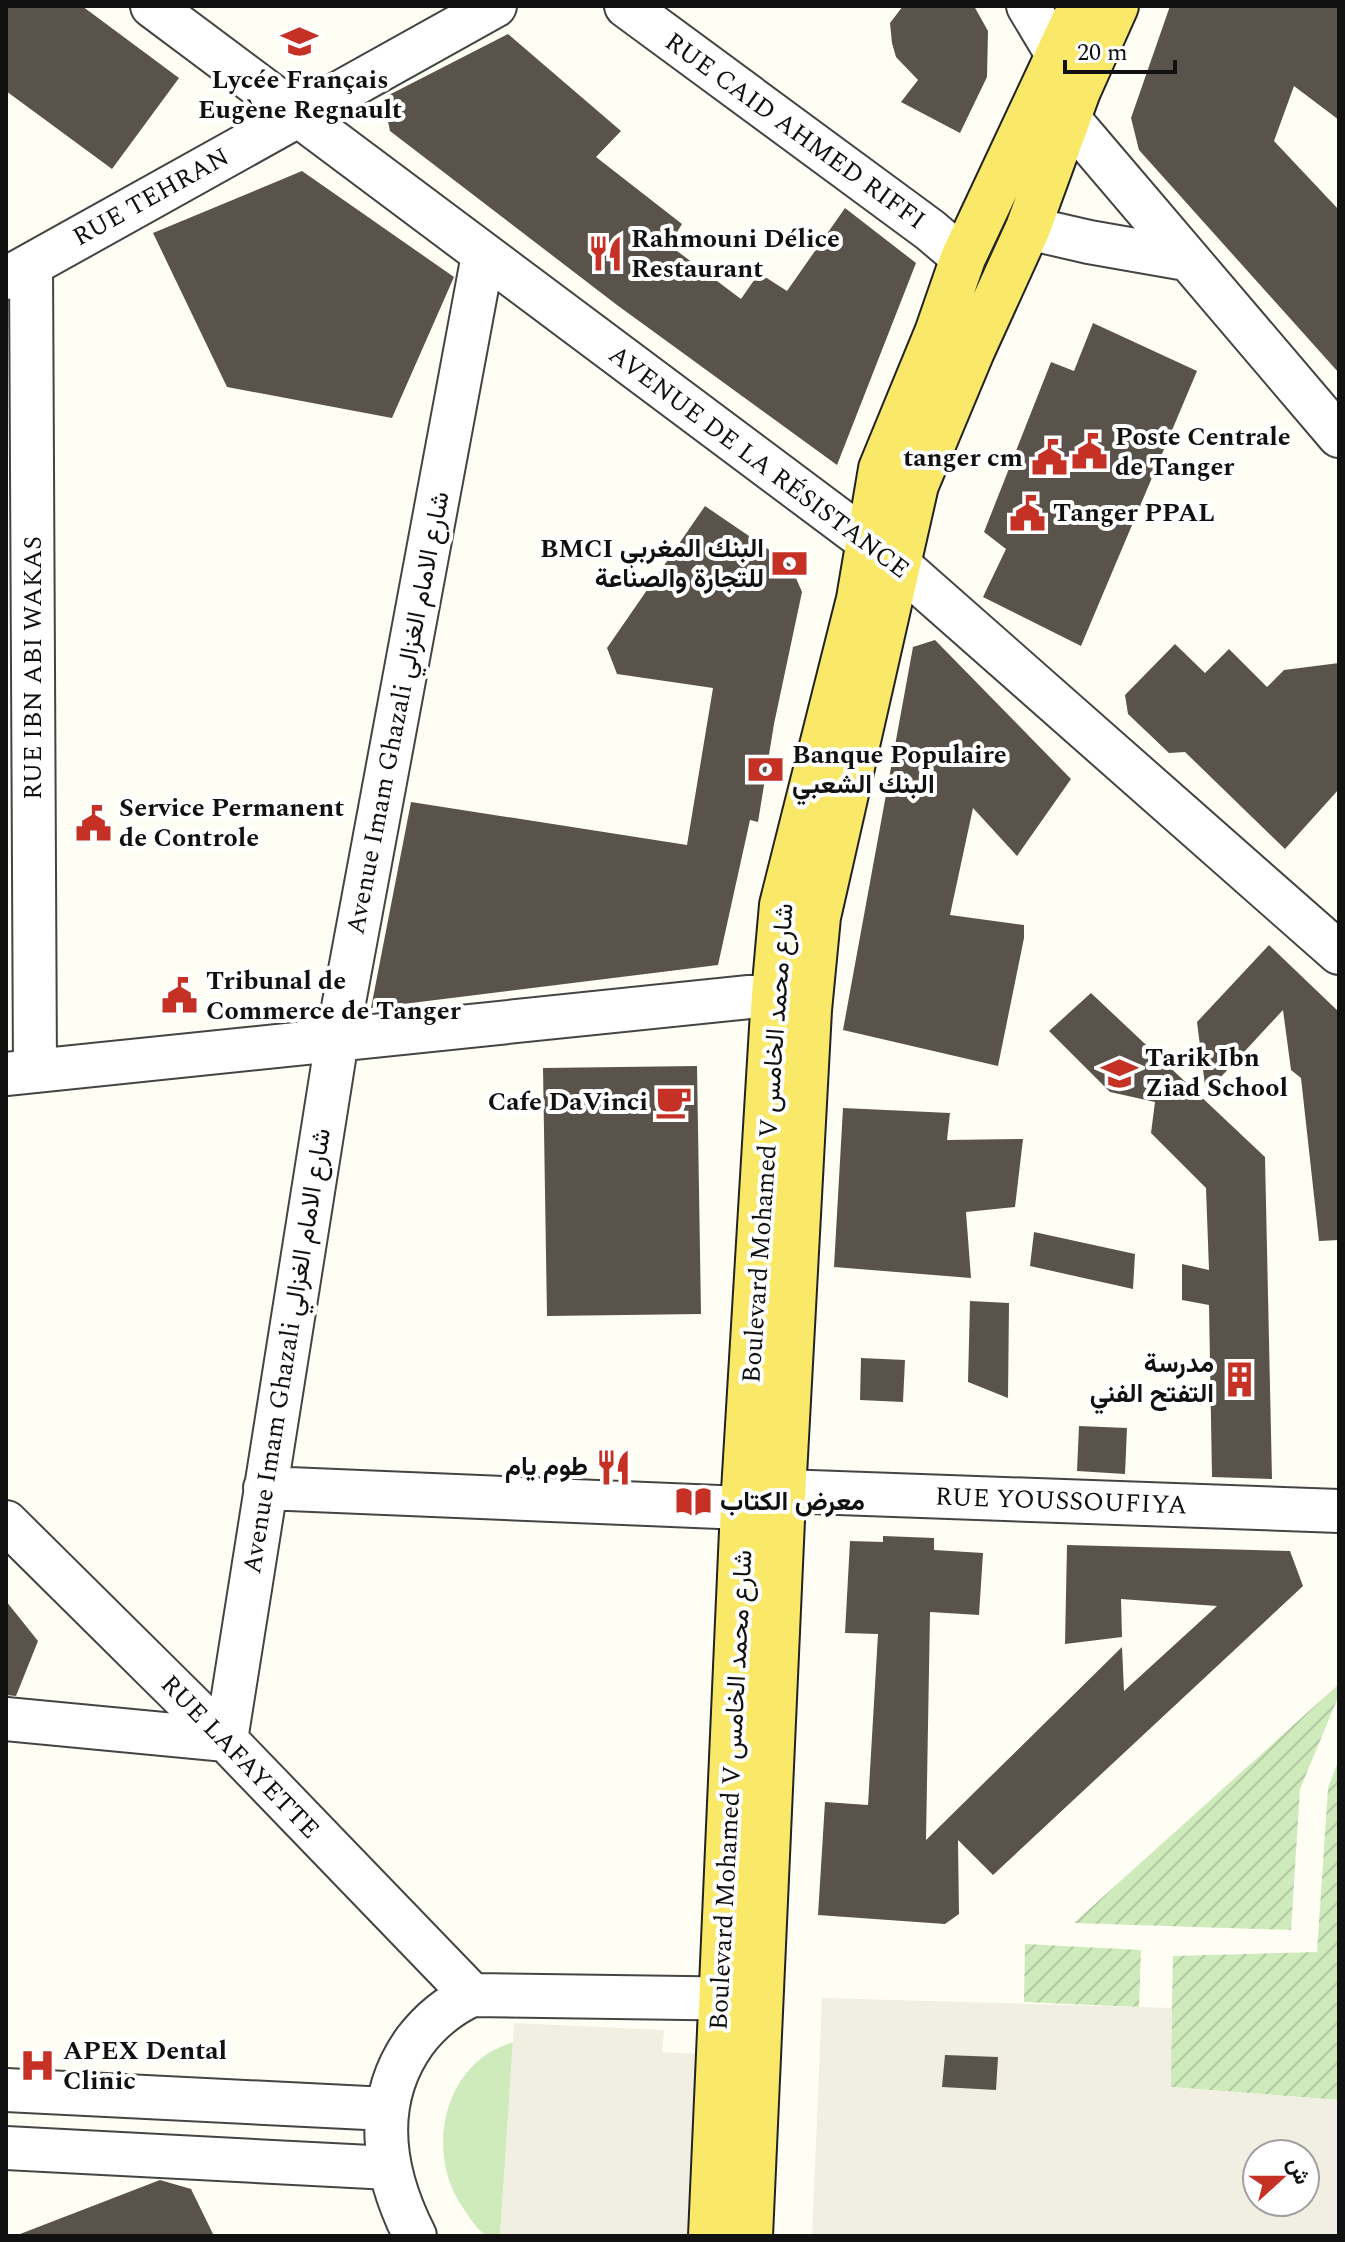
<svg xmlns="http://www.w3.org/2000/svg" width="1345" height="2242" viewBox="0 0 1345 2242" font-family="Spectral,Vazirmatn,serif">
  <style>
    .grass { fill: #cfebbc }
    .garden { fill: url(#garden-furrows) }
    .plaza { fill: #f1efe1; fill-rule: evenodd }
    .building { fill: #5a534c }
    .lines { fill: none; stroke-linecap: round; stroke-linejoin: round }
    .minor-casing { stroke: #444; stroke-width: 46 }
    .major-casing { stroke: #222; stroke-width: 48 }
    .minor { stroke: #fff; stroke-width: 42 }
    .major { stroke: #fae969; stroke-width: 44 }
    .labels { text-anchor: middle; dominant-baseline: central; stroke-width: 8; stroke-linejoin: round; paint-order: stroke }
    .poi-label { font-size: 26px; font-weight: bold; fill: #111; stroke: #fff; text-anchor: start }
    .street-label { font-size: 26px; fill: #111; stroke: #fff }
  </style>
  <defs>
    <pattern id="garden-furrows" width="10" height="10" patternUnits="userSpaceOnUse" patternTransform="scale(2)"><rect width="10" height="10" fill="#cfebbc"/><path d="M-1 1l2-2M0 10L10 0M9 11l2-2" fill="none" stroke="#b1c8a1"/></pattern>
  </defs>
  <rect width="100%" height="100%" fill="#fffef4"/>
  <!-- grass -->
  <path class="grass" d="M 514,2042 L 500,2236 L 487,2236 C 477,2230 470,2218 463,2208 C 424,2152 443,2061 514,2042 Z"/>
  <!-- garden -->
  <path class="garden" d="M 1339,1684 L 1339,1695 L 1300,1789 L 1291,1930 L 1074,1923 Z
    M 1339,1759 L 1339,2100 L 1170,2087 L 1173,1956 L 1317,1952 L 1328,1788 Z
    M 1025,1944 L 1141,1950 L 1139,2007 L 1024,2002 Z"/>
  <!-- plaza -->
  <path class="plaza" d="M 822,1998 L 1172,2008 L 1171,2087 L 1339,2100 L 1339,2236 L 812,2236 ZM 1257,2154 L 1305,2154 L 1305,2202 L 1257,2202 Z
    M 514,2023 L 664,2030 L 662,2052 L 701,2054 L 692,2236 L 500,2236 Z"/>
  <!-- building -->
  <path class="building" d="M 6,6 L 82,6 L 179,78 L 112,169 L 6,91 Z
    M 903,6 L 974,6 L 988,31 L 987,77 L 960,133 L 901,102 L 918,80 L 896,57 L 892,43 L 890,23 Z
    M 1170,6 L 1339,6 L 1339,120 L 1294,86 L 1274,141 L 1339,210 L 1339,373 L 1139,150 L 1131,118 Z
    M 508,34 L 621,131 L 596,157 L 682,224 L 669,245 L 741,299 L 759,273 L 787,291 L 845,208 L 916,263 L 837,465 L 617,305 L 390,131 L 383,98 Z
    M 302,171 L 454,277 L 392,418 L 227,387 L 153,233 Z
    M 1093,323 L 1197,371 L 1081,646 L 983,597 L 1006,549 L 984,532 L 1051,362 L 1074,371 Z
    M 705,506 L 790,564 L 802,592 L 774,724 L 758,822 L 750,820 L 718,965 L 371,1008 L 411,802 L 687,845 L 713,688 L 617,674 L 607,648 Z
    M 935,640 L 1071,779 L 1017,856 L 973,808 L 950,915 L 1024,925 L 1024,938 L 998,1066 L 843,1030 L 913,647 Z
    M 1175,644 L 1205,673 L 1229,649 L 1267,687 L 1284,670 L 1339,663 L 1339,789 L 1285,849 L 1185,752 L 1169,753 L 1128,714 L 1125,695 Z
    M 1269,945 L 1339,1012 L 1339,1240 L 1319,1241 L 1301,1078 L 1291,1070 L 1283,1010 L 1206,1093 L 1197,1022 Z
    M 1091,993 L 1265,1157 L 1272,1479 L 1212,1477 L 1209,1305 L 1182,1300 L 1182,1264 L 1209,1270 L 1206,1188 L 1151,1133 L 1155,1102 L 1110,1092 L 1049,1031 Z
    M 697,1066 L 701,1314 L 547,1316 L 543,1068 Z
    M 843,1108 L 950,1113 L 947,1140 L 1023,1139 L 1015,1207 L 966,1212 L 971,1278 L 834,1267 Z
    M 1034,1232 L 1135,1254 L 1133,1289 L 1030,1266 Z
    M 970,1301 L 1009,1303 L 1008,1398 L 968,1382 Z
    M 861,1358 L 905,1360 L 903,1402 L 860,1400 Z
    M 1079,1426 L 1127,1428 L 1125,1474 L 1077,1471 Z
    M 883,1536 L 934,1538 L 934,1550 L 983,1553 L 979,1615 L 930,1612 L 926,1840 L 1122,1647 L 1124,1691 L 1217,1606 L 1121,1599 L 1122,1637 L 1065,1644 L 1067,1545 L 1290,1551 L 1303,1586 L 993,1875 L 958,1840 L 959,1914 L 945,1924 L 818,1915 L 825,1802 L 868,1805 L 878,1634 L 845,1633 L 850,1541 L 883,1542 Z
    M 6,1601 L 38,1641 L 16,1696 L 6,1695 Z
    M 945,2055 L 998,2057 L 996,2090 L 942,2087 Z
    M 160,2180 L 191,2189 L 214,2236 L 21,2236 L 20,2234 Z"/>
  <g class="lines">
    <defs>
      <path id="minor" d="M 152,6 L 898,564 L 1339,953
        M 626,6 L 930,230 L 963,258
        M 1028,6 L 1074,83
        M 1069,119 L 1339,436
        M 1028,228 L 1089,242 L 1186,259
        M 31,265 L 35,1071
        M 7,278 L 495,6
        M 6,1074 L 749,997 L 809,997
        M 265,1488 L 743,1508
        M 783,1491 L 1339,1511
        M 6,1522 L 226,1740 L 472,1995
        M 6,1719 L 226,1740
        M 226,1740 L 337,1040 L 483,255
        M 6,2090 L 387,2109
        M 6,2148 L 390,2168
        M 415,2236 C 383,2173 371,2102 415,2041 C 431,2020 448,2006 472,1995 L 756,1999"/>
      <path id="major" d="M 711,2236 L 743,1508 L 774,995 L 782,905 L 859,599 L 881,469 L 937,333 L 963,258 L 1081,6
        M 750,2236 L 784,1475 L 809,1010 L 818,917 L 916,485 L 972,351 L 1028,228 L 1078,91 L 1116,6"/>
    </defs>
    <!-- minor casing -->
    <use href="#minor" class="minor-casing"/>
    <!-- major casing -->
    <use href="#major" class="major-casing"/>
    <!-- minor -->
    <use href="#minor" class="minor"/>
    <!-- major -->
    <use href="#major" class="major"/>
  </g>
  <!-- icons -->
  <defs>
    <symbol id="school-bare" viewBox="-9 -9 18 18"><path d="M0-5L7-2L0 1L-7-2ZM-4 1L0 2.5L4 1V4Q0 6-4 4Z" fill="#c53125" stroke="#fff" stroke-width="2.5" paint-order="stroke"/></symbol>
    <symbol id="restaurant-bare" viewBox="-9 -9 18 18"><path d="M-5-6h1v4h1v-4h1v4h1v-4h1v5L-1.5 .5V6h-2V.5L-5-1ZM5-6V6H3V1.5H1.5Q1.5-4 5-6Z" fill="#c53125" stroke="#fff" stroke-width="2.5" paint-order="stroke"/></symbol>
    <symbol id="civic-bare" viewBox="-9 -9 18 18"><path d="M-.6-6.5H3V-4.5H.6V-3L4-1V1h2V6H-6V1h2V-1L-.6-3ZM-1.2 2.5V6h2.4V2.5Z" fill="#c53125" stroke="#fff" stroke-width="2.5" paint-order="stroke"/></symbol>
    <symbol id="bank-bare" viewBox="-9 -9 18 18"><path d="M-6-4H6V4H-6ZM0-2.3a2.3 2.3 0 1 0 0 4.6a2.3 2.3 0 1 0 0-4.6Z" fill="#c53125" stroke="#fff" stroke-width="2.5" paint-order="stroke"/></symbol>
    <symbol id="cafe-bare" viewBox="-9 -9 18 18"><path d="M-5.5-4.5H6V0H3Q3 3.5 0 3.5H-2.5Q-5.5 3.5-5.5 0ZM3-3.2v2h1.7v-2ZM-6 4.5H4V6H-6Z" fill="#c53125" stroke="#fff" stroke-width="2.5" paint-order="stroke"/></symbol>
    <symbol id="building-bare" viewBox="-9 -9 18 18"><path d="M-4-6H4V6H1V3H-1V6H-4ZM-2.5-4.3h1.7v1.8h-1.7ZM.8-4.3h1.7v1.8H.8ZM-2.5-1h1.7V.8h-1.7ZM.8-1h1.7V.8H.8Z" fill="#c53125" stroke="#fff" stroke-width="2.5" paint-order="stroke"/></symbol>
    <symbol id="library-bare" viewBox="-9 -9 18 18"><path d="M-6-4Q-3-5.5-.7-3.5V5Q-3 3-6 4ZM6-4Q3-5.5 .7-3.5V5Q3 3 6 4Z" fill="#c53125" stroke="#fff" stroke-width="2.5" paint-order="stroke"/></symbol>
    <symbol id="hospital-bare" viewBox="-9 -9 18 18"><path d="M-5-5h3v3.5h4V-5h3V5h-3V1.5h-4V5h-3Z" fill="#c53125" stroke="#fff" stroke-width="2.5" paint-order="stroke"/></symbol>
  </defs>
  <g fill-rule="evenodd">
    <use href="#school-bare" x="274" y="16" width="51" height="51"/>
    <use href="#restaurant-bare" x="580" y="228" width="51" height="51"/>
    <use href="#civic-bare" x="1064" y="426" width="51" height="51"/>
    <use href="#civic-bare" x="1024" y="432" width="51" height="51"/>
    <use href="#civic-bare" x="1002" y="488" width="51" height="51"/>
    <use href="#bank-bare" x="764" y="538" width="51" height="51"/>
    <use href="#bank-bare" x="740" y="744" width="51" height="51"/>
    <use href="#civic-bare" x="68" y="798" width="51" height="51"/>
    <use href="#civic-bare" x="154" y="970" width="51" height="51"/>
    <use href="#school-bare" x="1094" y="1048" width="51" height="51"/>
    <use href="#cafe-bare" x="648" y="1076" width="51" height="51"/>
    <use href="#building-bare" x="1214" y="1354" width="51" height="51"/>
    <use href="#restaurant-bare" x="588" y="1442" width="51" height="51"/>
    <use href="#library-bare" x="668" y="1476" width="51" height="51"/>
    <use href="#hospital-bare" x="12" y="2040" width="51" height="51"/>
  </g>
  <g class="labels">
    <!-- poi labels -->
    <g class="poi-label">
      <text x="300" y="80" text-anchor="middle">Lycée Français<tspan x="300" dy="30">Eugène Regnault</tspan></text>
      <text x="631" y="239">Rahmouni Délice<tspan x="631" dy="30">Restaurant</tspan></text>
      <text x="1115" y="437">Poste Centrale<tspan x="1115" dy="30">de Tanger</tspan></text>
      <text x="1023" y="458" text-anchor="end">tanger cm</text>
      <text x="1053" y="513">Tanger PPAL</text>
      <text x="764" y="549" text-anchor="end">BMCI البنك المغربي<tspan x="764" dy="30">للتجارة والصناعة</tspan></text>
      <text x="792" y="755">Banque Populaire<tspan x="792" dy="30">البنك الشعبي</tspan></text>
      <text x="119" y="808">Service Permanent<tspan x="119" dy="30">de Controle</tspan></text>
      <text x="206" y="981">Tribunal de<tspan x="206" dy="30">Commerce de Tanger</tspan></text>
      <text x="1145" y="1058">Tarik Ibn<tspan x="1145" dy="30">Ziad School</tspan></text>
      <text x="648" y="1102" text-anchor="end">Cafe DaVinci</text>
      <text x="1214" y="1364" text-anchor="end">مدرسة<tspan x="1214" dy="30">التفتح الفني</tspan></text>
      <text x="588" y="1467" text-anchor="end">طوم يام</text>
      <text x="720" y="1502">معرض الكتاب</text>
      <text x="63" y="2051">APEX Dental<tspan x="63" dy="30">Clinic</tspan></text>
    </g>
    <!-- street labels -->
    <g class="street-label">
      <text transform="translate(795 131) rotate(36)">RUE CAID AHMED RIFFI</text>
      <text transform="translate(151 197) rotate(-29)">RUE TEHRAN</text>
      <text transform="translate(759 462) rotate(37)">AVENUE DE LA RÉSISTANCE</text>
      <text transform="translate(33 668) rotate(-90)">RUE IBN ABI WAKAS</text>
      <text transform="translate(398 713) rotate(-79)">Avenue Imam Ghazali شارع الامام الغزالي</text>
      <text transform="translate(768 1143) rotate(-86)">Boulevard Mohamed V شارع محمد الخامس</text>
      <text transform="translate(287 1351) rotate(-81)">Avenue Imam Ghazali شارع الامام الغزالي</text>
      <text transform="translate(1061 1501) rotate(2)">RUE YOUSSOUFIYA</text>
      <text transform="translate(240 1757) rotate(46)">RUE LAFAYETTE</text>
      <text transform="translate(731 1790) rotate(-87)">Boulevard Mohamed V شارع محمد الخامس</text>
    </g>
  </g>
  <!-- border -->
  <rect width="1345" height="2242" fill="none" stroke="#111111" stroke-width="16"/>
  <!-- north arrow -->
  <g transform="translate(1281 2178) rotate(69)"><circle r="38" fill="#ffffff" stroke="#a0a0a0" stroke-width="2"/>
  <path d="M0-6L14 30L0 20L-14 30Z" fill="#c53125"/>
  <text y="-12" font-size="22" font-weight="bold" text-anchor="middle" fill="#111111">ش</text>
  </g>
  <!-- scale -->
  <path d="M1065 60v12h110v-12" fill="none" stroke="#111111" stroke-width="4"/>
  <text x="1077" y="60" font-size="24" fill="#111111" stroke="#ffffff" stroke-width="6" paint-order="stroke">20 m</text>
</svg>
